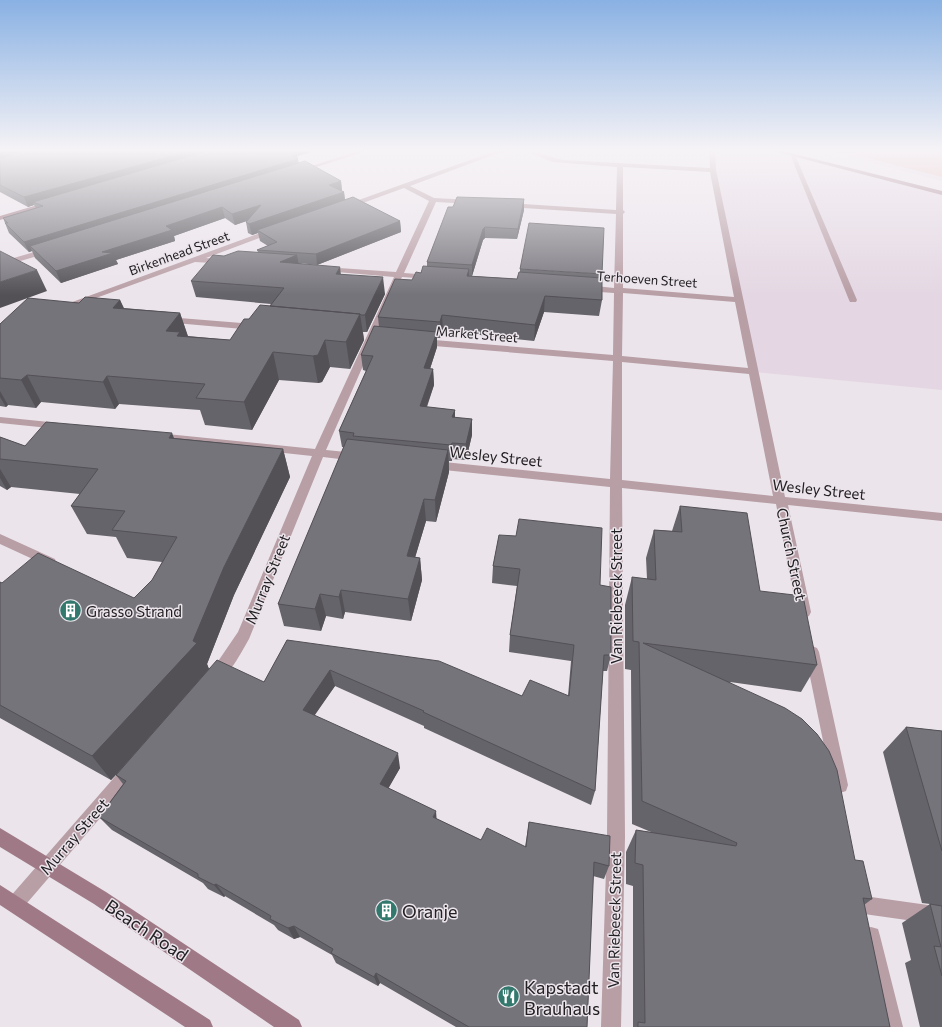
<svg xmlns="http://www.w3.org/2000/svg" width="942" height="1027" viewBox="0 0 942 1027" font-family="Commissioner,sans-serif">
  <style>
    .built { fill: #e4d7e3 }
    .green { fill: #e8b9b3 }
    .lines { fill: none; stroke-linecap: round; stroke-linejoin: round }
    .street { fill: #b89ea5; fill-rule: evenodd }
    .secondary { fill: #9f7a86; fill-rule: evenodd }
    .wall { fill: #65646a }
    .shaded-wall { fill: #535156 }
    .building { fill: #76747b; stroke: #535156 }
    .labels { text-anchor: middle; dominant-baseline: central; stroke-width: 3; stroke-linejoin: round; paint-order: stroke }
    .far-street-label { font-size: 13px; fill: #222022; stroke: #ebe4eb }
    .street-label { font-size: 15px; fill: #222022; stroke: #ebe4eb }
    .poi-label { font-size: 15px; fill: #222022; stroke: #ebe4eb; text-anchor: start }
    .near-poi-label { font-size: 18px; fill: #222022; stroke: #ebe4eb; text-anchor: start }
    .near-street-label { font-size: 18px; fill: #222022; stroke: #ebe4eb }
  </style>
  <rect width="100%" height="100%" fill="#ebe4eb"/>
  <!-- built -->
  <path class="built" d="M 712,151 L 776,151 L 942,193 L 942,390 L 754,372 L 713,170 Z
    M 827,151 L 942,151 L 942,181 L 892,168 Z"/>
  <!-- green -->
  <path class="green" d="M 840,151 L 942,151 L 942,177 Z"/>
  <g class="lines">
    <!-- street -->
    <path class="street" d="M 358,151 L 367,151 L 301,172 L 296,171 Z
      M 495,151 L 504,151 L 410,186 L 434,198 L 472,200 L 476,202 L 472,204 L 436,202 L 404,273 L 430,275 L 434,277 L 430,279 L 402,277 L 326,450 L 356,453 L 362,457 L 356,461 L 323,457 L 249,639 C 242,651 225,686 210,681 L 208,676 L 238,632 L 312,456 L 157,439 L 152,436 L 157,433 L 315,449 L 394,277 L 325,271 L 321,269 L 325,267 L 396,272 L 429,201 L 404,188 L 349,208 L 342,206 Z
      M 526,151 C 539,151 551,158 564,160 L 710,168 L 709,151 L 715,151 L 716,170 L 785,497 L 942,513 L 942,521 L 788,505 L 811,612 L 809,616 L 804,618 L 799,616 L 797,612 L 776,504 L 622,488 L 625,837 L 621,1027 L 601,1027 L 607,837 L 610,487 L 434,469 L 428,465 L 434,461 L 610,479 L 613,361 L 422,345 L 417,342 L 422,339 L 613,355 L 614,293 L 586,291 L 582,288 L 586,285 L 614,288 L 616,214 L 508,207 L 504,205 L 508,203 L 616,210 L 617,167 L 552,162 ZM 623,167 L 710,172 L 734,297 L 623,288 L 623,214 L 625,212 L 623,210 ZM 623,293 L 735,302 L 748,368 L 622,356 ZM 622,362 L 749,374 L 773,496 L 622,480 Z
      M 790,154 L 795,155 L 857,300 L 856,302 L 850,302 L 849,300 Z
      M 271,229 L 278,231 L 206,258 L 225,260 L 228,260 L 228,264 L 195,262 L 63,310 L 57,310 L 56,308 Z
      M 48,248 L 52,250 L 51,252 L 0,267 L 0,262 Z
      M 167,317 L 254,324 L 259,327 L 254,330 L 164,322 L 163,320 Z
      M 0,417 L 59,423 L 64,426 L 59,429 L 0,423 Z
      M 0,534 L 55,559 L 56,562 L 55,565 L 50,567 L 0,544 Z
      M 812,646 L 817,648 L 819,652 L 848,785 L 846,791 L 840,793 L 834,791 L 832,785 L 805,652 L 807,648 Z
      M 132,761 L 138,764 L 140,769 L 138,774 L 21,910 L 15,913 L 9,910 L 6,904 L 9,898 L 126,764 Z
      M 864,896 L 942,907 L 942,925 L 864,914 L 858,911 L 855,905 L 858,899 Z
      M 871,927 L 878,929 L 880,936 L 903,1027 L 883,1027 L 862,936 L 864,929 Z"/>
    <!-- secondary -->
    <path class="secondary" d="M 773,151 L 783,151 L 942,191 L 942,195 Z
      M 51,201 L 53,202 L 53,204 L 0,220 L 0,216 Z
      M 0,828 L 106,892 L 299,1020 L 302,1027 L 274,1027 L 94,904 L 0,847 Z
      M 0,885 L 210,1020 L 213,1027 L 185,1027 L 0,905 Z"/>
  </g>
  <!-- wall -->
  <path class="wall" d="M 0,151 L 311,152 L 297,156 L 299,163 L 341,181 L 342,191 L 344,192 L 345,200 L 400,221 L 401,232 L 317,265 L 299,263 L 341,274 L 385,294 L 367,332 L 363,332 L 364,340 L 350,369 L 330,367 L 322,382 L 318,383 L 279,380 L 252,430 L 205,425 L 200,410 L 119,404 L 115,409 L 41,402 L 36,408 L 8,405 L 6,407 L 0,406 L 0,324 L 79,303 L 120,300 L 124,308 L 180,313 L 188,336 L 230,340 L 249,319 L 270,306 L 271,304 L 196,297 L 191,281 L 224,256 L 258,252 L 257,250 L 268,246 L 260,241 L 258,233 L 252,235 L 248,233 L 246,222 L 247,221 L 235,225 L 225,218 L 174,236 L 175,241 L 116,260 L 118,264 L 61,283 L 35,258 L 32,251 L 29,252 L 9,233 L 3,218 L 36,208 L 34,205 L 28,207 L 0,192 Z
    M 524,199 L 524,210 L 517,239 L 485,238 L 483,240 L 472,276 L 517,279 L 520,272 L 520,269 L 602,274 L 602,300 L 599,316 L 544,312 L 534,341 L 443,331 L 440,338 L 437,338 L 437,347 L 430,369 L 433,369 L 434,385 L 427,407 L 455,410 L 455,418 L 472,419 L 472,435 L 466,460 L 452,459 L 452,461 L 449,461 L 449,472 L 436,522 L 426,521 L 415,557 L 420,558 L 422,580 L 411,621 L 345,612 L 343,619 L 326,616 L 321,631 L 284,626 L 278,604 L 344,447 L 342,447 L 339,431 L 366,371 L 363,370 L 361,355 L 379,327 L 378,317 L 427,266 L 427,262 L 453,207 Z
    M 0,437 L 25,446 L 174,438 L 283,449 L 290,477 L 234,595 L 207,664 L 209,669 L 264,682 L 287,640 L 522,696 L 568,696 L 571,661 L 509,652 L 510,635 L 517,586 L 492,583 L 493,566 L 499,535 L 600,585 L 611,655 L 607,671 L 603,671 L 595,791 L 591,805 L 424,728 L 424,726 L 335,686 L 314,715 L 400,768 L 388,788 L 437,819 L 481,840 L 525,847 L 529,822 L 609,866 L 604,879 L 593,876 L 587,1027 L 456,1027 L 380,983 L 378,986 L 336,963 L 332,955 L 300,937 L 294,939 L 278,930 L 274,925 L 225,896 L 224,897 L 208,889 L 203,883 L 112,830 L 99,817 L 123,784 L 116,775 L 111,780 L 0,718 L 0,582 L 2,583 L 134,598 L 152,580 L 162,562 L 127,558 L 116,537 L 87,534 L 71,506 L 80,494 L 11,487 L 7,490 L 0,486 Z
    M 680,506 L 760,591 L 817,665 L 801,692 L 730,682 L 855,860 L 872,899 L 864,905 L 890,1027 L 633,1027 L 633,886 L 626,884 L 626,852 L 636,830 L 651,832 L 632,824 L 631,670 L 625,669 L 625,605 L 632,577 L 647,579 L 646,558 L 654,530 L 672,531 Z
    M 906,727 L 942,731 L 942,1027 L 920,1027 L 905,963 L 911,960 L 902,923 L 930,904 L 922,903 L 883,752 Z"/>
  <!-- shaded-wall -->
  <path class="shaded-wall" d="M 5,151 L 30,151 L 0,163 L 0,153 Z
    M 190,151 L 223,151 L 33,202 L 34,205 L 28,207 L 24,197 Z
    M 287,151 L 311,151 L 311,152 L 297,156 L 299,168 L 30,246 L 32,251 L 29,252 L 24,242 Z
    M 341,181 L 342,192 L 329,185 Z
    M 344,192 L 345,202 L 257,230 L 258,233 L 252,235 L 249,224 Z
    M 524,199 L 524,210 L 517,239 L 518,229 Z
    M 261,205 L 263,215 L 235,225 L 232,214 Z
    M 222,207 L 225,218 L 174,236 L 175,241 L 116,260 L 118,264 L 61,283 L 56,271 L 102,252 L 166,226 Z
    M 400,221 L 401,232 L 317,265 L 316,254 Z
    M 485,227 L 485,238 L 483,240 L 472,276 L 472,265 L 483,229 Z
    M 297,255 L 300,271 L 280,262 Z
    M 340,267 L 342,284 L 336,274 Z
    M 469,269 L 469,284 L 467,276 Z
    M 37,270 L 47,291 L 0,308 L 0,282 Z
    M 383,277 L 385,294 L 367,332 L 365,315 Z
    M 545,296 L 544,312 L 534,341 L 535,325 Z
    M 120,300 L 131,326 L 113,308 Z
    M 180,313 L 189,340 L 166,331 Z
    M 360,314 L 364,340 L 350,369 L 346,342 Z
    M 442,315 L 443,331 L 440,338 L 440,322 Z
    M 437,332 L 437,347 L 425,384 L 424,368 Z
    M 325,340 L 330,367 L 322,382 L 318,383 L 313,356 Z
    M 273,352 L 279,380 L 252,430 L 244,402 Z
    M 433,369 L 434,385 L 421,422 L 420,406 Z
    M 27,375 L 41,402 L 36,408 L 21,380 Z
    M 107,376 L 119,404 L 115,409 L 103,382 Z
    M 0,391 L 8,405 L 6,407 L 0,397 Z
    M 455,410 L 455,426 L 452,417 Z
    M 472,419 L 472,435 L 466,460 L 466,444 Z
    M 172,433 L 183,461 L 169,438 Z
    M 452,443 L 452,461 L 451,445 Z
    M 283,449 L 290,477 L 234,595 L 207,664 L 209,669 L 111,780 L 92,756 L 224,567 Z
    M 448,450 L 449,472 L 436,522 L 435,500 Z
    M 0,469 L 11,487 L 7,490 L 0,478 Z
    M 424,499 L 426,521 L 409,578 L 407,556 Z
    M 420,558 L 422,580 L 411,621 L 408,599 Z
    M 341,590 L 345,612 L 343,619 L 339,597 Z
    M 320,594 L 326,616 L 321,631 L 315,609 Z
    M 330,670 L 335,686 L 308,725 L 303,710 Z
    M 398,753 L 400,768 L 383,798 L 380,784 Z
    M 436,811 L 437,824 L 433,817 Z
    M 216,884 L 225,896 L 224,897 L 214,885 Z
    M 294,926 L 300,937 L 294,939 L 288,928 Z
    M 376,973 L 380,983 L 378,986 L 374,977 Z"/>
  <!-- building -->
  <path class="building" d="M 0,151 L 5,151 L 0,153 Z
    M 20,151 L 190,151 L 24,197 L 0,185 L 0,159 Z
    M 207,151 L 289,151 L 297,155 L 292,156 L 298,159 L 24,242 L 5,223 L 8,223 L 3,218 L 43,206 L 33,202 Z
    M 305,161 L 341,181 L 329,185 L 344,192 L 249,224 L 246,222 L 261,205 L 232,214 L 222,207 L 166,226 L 172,230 L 102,252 L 113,253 L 56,271 L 30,246 Z
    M 353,197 L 400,221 L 316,254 L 257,250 L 277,242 L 257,230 Z
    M 457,197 L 524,199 L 518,229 L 485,227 L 483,229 L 472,265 L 427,262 L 448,207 L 453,207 Z
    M 529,223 L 604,228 L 602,274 L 520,269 Z
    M 0,251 L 37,270 L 0,282 Z
    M 238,251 L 297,255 L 280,262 L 340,267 L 336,274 L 383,277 L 365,315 L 361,315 L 360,314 L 270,306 L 284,288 L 191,281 L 213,255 L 224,256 Z
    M 423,266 L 469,269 L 467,276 L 517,279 L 519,272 L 602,278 L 602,300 L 545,296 L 535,325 L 442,315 L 440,322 L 378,317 L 395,279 L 412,280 L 416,272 L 421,273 Z
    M 85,297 L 120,300 L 113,308 L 180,313 L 166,331 L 180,332 L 177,336 L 230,340 L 244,319 L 249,319 L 260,305 L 360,314 L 346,342 L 325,340 L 318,355 L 313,356 L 273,352 L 244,402 L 196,398 L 205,384 L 107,376 L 103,382 L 27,375 L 21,380 L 0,378 L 0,324 L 28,298 L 79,303 Z
    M 374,326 L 437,332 L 424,368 L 433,369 L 420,406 L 455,410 L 452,417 L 472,419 L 466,444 L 452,443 L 451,445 L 353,436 L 354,433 L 339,431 L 373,356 L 361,355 Z
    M 46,422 L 172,433 L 169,438 L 283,449 L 224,567 L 193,641 L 197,643 L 92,756 L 0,705 L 0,582 L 2,583 L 38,553 L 134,598 L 152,580 L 177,537 L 112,530 L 125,511 L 71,506 L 98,469 L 0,459 L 0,437 L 25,446 Z
    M 347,439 L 448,450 L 435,500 L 424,499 L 407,556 L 420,558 L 408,599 L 341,590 L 339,597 L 320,594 L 315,609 L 278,604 Z
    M 680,506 L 747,513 L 760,591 L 803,596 L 817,665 L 643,643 L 785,708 L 802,719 L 817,734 L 829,751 L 837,770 L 855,860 L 863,861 L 872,899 L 863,898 L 890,1027 L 638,1027 L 638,1022 L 645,1023 L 643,865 L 635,863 L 636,830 L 736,846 L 737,843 L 642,801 L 639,642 L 633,641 L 632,577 L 656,580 L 654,530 L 682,532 Z
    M 519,519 L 602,528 L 600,585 L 611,587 L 611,655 L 604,655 L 595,791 L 423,712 L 424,711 L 330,670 L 303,710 L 398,753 L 380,784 L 436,811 L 433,817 L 481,840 L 487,828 L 526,847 L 529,822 L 610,836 L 609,866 L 594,862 L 587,1027 L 469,1027 L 376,973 L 374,977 L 331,953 L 333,949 L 294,926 L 288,928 L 270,919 L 271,916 L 216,884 L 214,885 L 198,877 L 198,874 L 99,817 L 126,781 L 116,775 L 217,660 L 264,682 L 287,640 L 439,661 L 522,696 L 530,680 L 569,696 L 574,645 L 510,635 L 520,569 L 493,566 L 499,535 L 516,536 Z
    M 906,727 L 942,731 L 942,851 Z
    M 930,904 L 942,906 L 942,976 L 934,946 L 941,947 Z"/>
  <!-- sky -->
  <linearGradient id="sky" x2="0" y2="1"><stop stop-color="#89b1e3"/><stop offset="0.51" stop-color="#f6f3f6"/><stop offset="1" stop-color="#f6f3f6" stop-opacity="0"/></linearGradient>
  <rect width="942" height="295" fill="url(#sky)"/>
  <!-- icons -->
  <defs>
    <symbol id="building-disc" viewBox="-11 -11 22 22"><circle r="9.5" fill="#33786d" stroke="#ebe4eb"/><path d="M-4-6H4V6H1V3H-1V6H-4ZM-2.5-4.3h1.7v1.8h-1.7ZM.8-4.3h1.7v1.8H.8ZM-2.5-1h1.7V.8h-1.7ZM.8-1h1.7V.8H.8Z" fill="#fff"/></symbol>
    <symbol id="restaurant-disc" viewBox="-11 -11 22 22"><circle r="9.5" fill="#33786d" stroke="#ebe4eb"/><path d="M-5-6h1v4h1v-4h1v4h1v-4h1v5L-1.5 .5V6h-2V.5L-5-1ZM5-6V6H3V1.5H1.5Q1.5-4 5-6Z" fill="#fff"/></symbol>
  </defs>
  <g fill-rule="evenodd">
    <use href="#building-disc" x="58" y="598" width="25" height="25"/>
    <use href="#building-disc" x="374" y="898" width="25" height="25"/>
    <use href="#restaurant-disc" x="496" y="984" width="25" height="25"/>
  </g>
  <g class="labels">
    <!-- far-street labels -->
    <g class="far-street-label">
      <text transform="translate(179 253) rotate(-20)">Birkenhead Street</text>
      <text transform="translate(647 279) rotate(4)">Terhoeven Street</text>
      <text transform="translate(477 334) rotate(5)">Market Street</text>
    </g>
    <!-- street labels -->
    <g class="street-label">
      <text transform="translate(496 456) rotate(6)">Wesley Street</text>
      <text transform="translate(819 489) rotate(6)">Wesley Street</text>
      <text transform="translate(792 554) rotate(78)">Church Street</text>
      <text transform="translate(267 579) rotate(-68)">Murray Street</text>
      <text transform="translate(616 596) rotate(-90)">Van Riebeeck Street</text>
      <text transform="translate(74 836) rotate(-49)">Murray Street</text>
      <text transform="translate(614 920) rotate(-89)">Van Riebeeck Street</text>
    </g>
    <!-- poi labels -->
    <g class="poi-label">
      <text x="86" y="611">Grasso Strand</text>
    </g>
    <!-- near-poi labels -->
    <g class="near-poi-label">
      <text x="402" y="911">Oranje</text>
      <text x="524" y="987">Kapstadt<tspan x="524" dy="21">Brauhaus</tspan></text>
    </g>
    <!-- near-street labels -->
    <g class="near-street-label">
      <text transform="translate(147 930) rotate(34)">Beach Road</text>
    </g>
  </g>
</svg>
